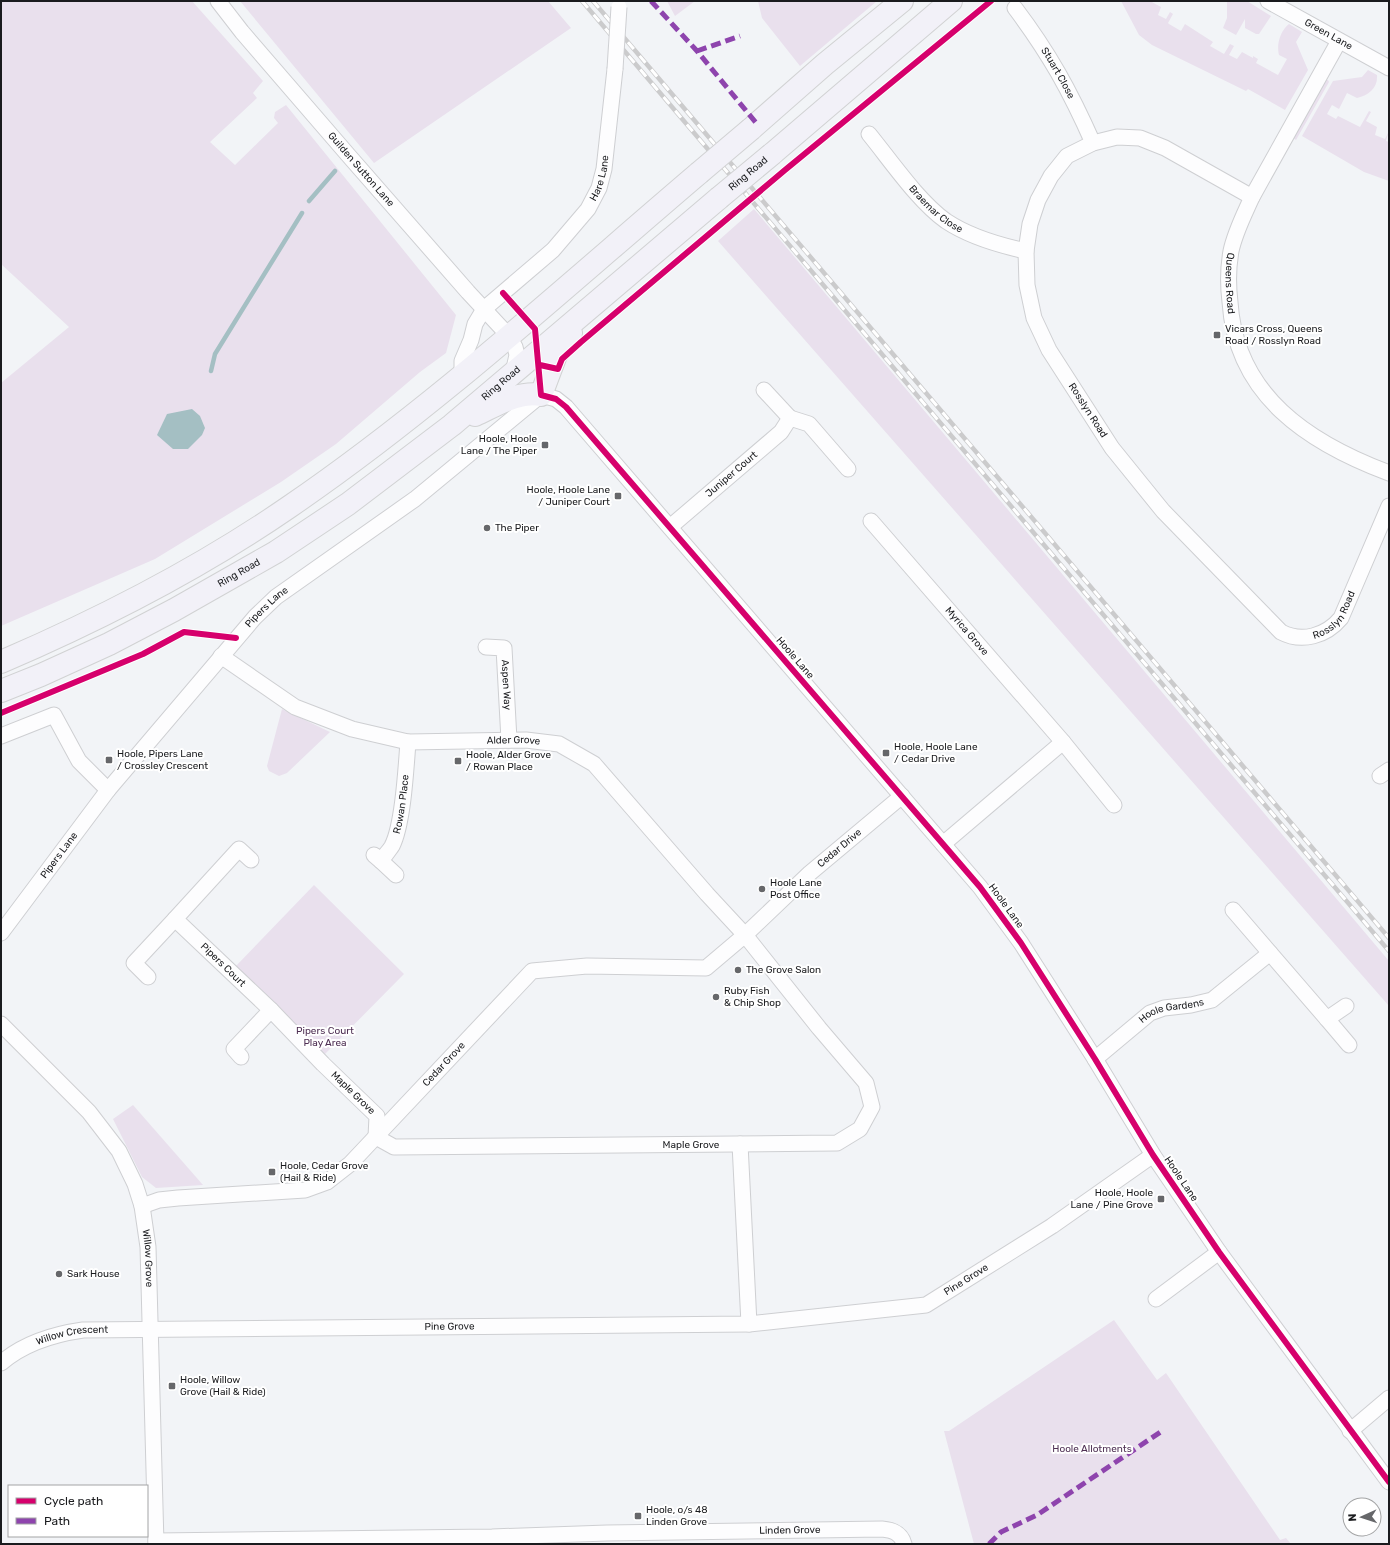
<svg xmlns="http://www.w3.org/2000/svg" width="1390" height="1545" viewBox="0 0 1390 1545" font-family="Rubik,sans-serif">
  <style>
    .green { fill: #e9e0ed }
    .water { fill: #a4bfc3 }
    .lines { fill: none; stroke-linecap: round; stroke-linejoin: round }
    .stream { stroke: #a4bfc3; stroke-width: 4.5 }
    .minor-casing { stroke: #cecfd2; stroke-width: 17 }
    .highway-casing { stroke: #d1d2d3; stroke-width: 24 }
    .minor { stroke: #fdfdfe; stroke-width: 15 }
    .highway { stroke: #f2f1f8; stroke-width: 22 }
    .rail-casing { stroke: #cbcbcc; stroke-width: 4.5 }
    .rail { stroke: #fff; stroke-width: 3; stroke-dasharray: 9; stroke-linecap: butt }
    .minor-bridge-casing { stroke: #cecfd2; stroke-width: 17; stroke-linecap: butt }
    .highway-bridge-casing { stroke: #d1d2d3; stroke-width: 24; stroke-linecap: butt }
    .minor-bridge { stroke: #fdfdfe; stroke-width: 15 }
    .highway-bridge { stroke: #f2f1f8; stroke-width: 22 }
    .quiet { stroke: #8e44ad; stroke-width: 5; stroke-dasharray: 10 5; stroke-linecap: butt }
    .cycleway-casing { stroke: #fff; stroke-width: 8 }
    .cycleway { stroke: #d6006c; stroke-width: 6 }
    .poi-dot { fill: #66676a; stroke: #fff; stroke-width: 1.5 }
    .labels { text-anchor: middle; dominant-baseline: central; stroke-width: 4; stroke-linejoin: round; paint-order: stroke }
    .street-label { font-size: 10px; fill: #1a1b1e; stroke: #fff }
    .poi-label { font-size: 10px; fill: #1a1b1e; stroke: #fff; text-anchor: start }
    .park-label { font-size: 10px; fill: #4f3054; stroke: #fff }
  </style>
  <rect width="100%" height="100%" fill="#f2f4f7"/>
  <!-- green -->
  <path class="green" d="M 1,1 L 192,1 L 263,81 L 253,93 L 257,98 L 210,142 L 235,165 L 278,123 L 274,118 L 275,112 L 286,105 L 456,315 L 446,353 L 420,372 L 336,444 L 281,482 L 155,559 L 1,626 L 1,383 L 69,327 L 1,264 Z
    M 240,1 L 548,1 L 571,28 L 374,163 Z
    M 667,1 L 695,1 L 675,16 Z
    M 758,1 L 877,1 L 800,66 L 762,18 Z
    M 1121,1 L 1150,1 L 1161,7 L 1158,15 L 1166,19 L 1170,12 L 1173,14 L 1168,23 L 1169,24 L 1181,31 L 1185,24 L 1213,42 L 1210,46 L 1224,54 L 1230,44 L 1234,46 L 1229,55 L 1237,59 L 1242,52 L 1253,58 L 1253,56 L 1258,59 L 1256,63 L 1278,75 L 1287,59 L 1279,55 C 1276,44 1281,30 1289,24 L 1302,32 L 1296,42 L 1308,70 L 1285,110 L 1248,89 L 1246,91 L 1152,45 L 1139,35 Z
    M 1227,1 L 1247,1 L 1271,16 L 1259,34 L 1256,34 L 1245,28 L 1245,19 L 1236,35 L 1223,28 L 1227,18 Z
    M 1368,70 L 1377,75 C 1378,88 1369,95 1357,98 L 1347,93 L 1339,109 L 1332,105 L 1327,114 L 1336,119 L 1338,116 L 1360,127 L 1369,111 L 1371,112 L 1366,121 L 1377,127 L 1375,135 L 1385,139 L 1389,131 L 1386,141 L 1389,142 L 1389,181 L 1364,172 L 1302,136 L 1333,81 L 1362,77 Z
    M 1325,80 L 1328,80 L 1329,82 L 1296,140 L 1293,138 Z
    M 754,209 L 1389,961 L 1389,1006 L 718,241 Z
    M 282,709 L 330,732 L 287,773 L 279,776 L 269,771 L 267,766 Z
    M 314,885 L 404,974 L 325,1054 L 235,967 Z
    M 133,1105 L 203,1185 L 156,1188 L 142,1177 L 113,1119 Z
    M 1114,1320 L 1157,1380 L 1166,1373 L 1280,1540 L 1286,1538 L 1291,1544 L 974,1544 L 944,1431 L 949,1431 Z"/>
  <!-- water -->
  <path class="water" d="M 192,409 L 200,416 L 205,428 L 202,435 L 188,449 L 173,449 L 157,435 L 167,414 Z"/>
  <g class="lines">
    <!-- stream -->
    <path class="stream" d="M 309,201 L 335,171
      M 211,371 L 215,354 L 302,213"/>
    <defs>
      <g id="minor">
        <path id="s1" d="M 218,1 L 242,32 L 349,156 L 468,292 L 508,335 L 515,347 L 517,355 L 513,373"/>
        <path id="s2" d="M 1268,1 L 1389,68"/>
        <path id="s3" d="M 1015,8 C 1049,53 1070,91 1093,143"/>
        <path id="s4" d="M 1339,41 L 1252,197 C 1244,215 1235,232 1231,251 C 1228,268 1228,286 1230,302 C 1236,396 1309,443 1389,473"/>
        <path id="s5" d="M 869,134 C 891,161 918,201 946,221 C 970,237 998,245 1026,251"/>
        <path id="s6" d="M 1252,197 L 1165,148 L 1140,138 L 1117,137 L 1093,143 L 1067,156 L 1051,176 L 1038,200 L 1030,224 L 1026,251 L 1027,285 L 1034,318 L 1049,350 L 1112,448 L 1163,511 L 1281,632 C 1302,643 1326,636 1341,618 L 1389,506"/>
        <path id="s7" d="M 462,375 L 462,361 L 471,340 L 475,324 L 484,309 L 553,250 L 588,209 L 599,188 L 604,169 L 615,69"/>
        <path d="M 764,390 L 790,418"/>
        <path id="s8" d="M 871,521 L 1063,742"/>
        <path id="s9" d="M 670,527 L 781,432 L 790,418 L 809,424 L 848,469"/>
        <path id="s10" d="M 486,647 L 504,648 L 509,740"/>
        <path id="s11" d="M 221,656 L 295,707 L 352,729 L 408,742 L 526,740 L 559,744 L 594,764 L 707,894 L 745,935 L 819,1028 L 866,1083 L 872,1107 L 860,1129 L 837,1143 L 394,1147 L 376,1137 L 377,1116 L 323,1064 L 271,1010 L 175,919 L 239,849 L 251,860"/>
        <path d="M 1,736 L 54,715 L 79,761 L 108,790"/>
        <path d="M 1380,776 L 1389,770"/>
        <path d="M 943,844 L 1063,742 L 1114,805"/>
        <path id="s12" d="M 374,855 L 381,861 C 384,856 389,851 392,846 C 403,825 406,768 408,742"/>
        <path d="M 381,861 L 396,875"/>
        <path d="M 1233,910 L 1327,1019"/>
        <path id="s13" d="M 1,933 L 108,790 L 255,617 L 276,597 L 415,499 L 541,395 L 556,399 L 566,407 L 980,887 L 1021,943 L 1095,1059 L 1153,1155 L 1219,1252 L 1389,1482"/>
        <path d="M 148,977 L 134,963 L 175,919"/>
        <path d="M 1346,1006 L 1327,1019 L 1349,1045"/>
        <path id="s14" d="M 1,1024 L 89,1112 L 119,1151 L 135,1184 L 142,1206 L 148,1247 L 156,1544"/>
        <path d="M 241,1057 L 234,1049 L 271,1010"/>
        <path id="s15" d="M 1095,1059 L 1150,1013 L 1164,1008 L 1191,1005 L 1212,1000 L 1270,953"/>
        <path d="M 740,1144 L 749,1324"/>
        <path id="s16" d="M 142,1206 L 159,1200 L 178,1198 L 305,1190 L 327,1182 L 350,1164 L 532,971 L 587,966 L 706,968 L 745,935 L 810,873 L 902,796"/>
        <path d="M 1156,1299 L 1219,1252"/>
        <path id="s17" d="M 1,1363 C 23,1344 55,1334 83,1330 L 749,1324 L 926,1305 L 1052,1226 L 1153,1155"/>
        <path d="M 1350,1431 L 1389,1398"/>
        <path id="s18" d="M 156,1541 L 492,1537 L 607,1533 L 882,1529 C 893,1530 901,1533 904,1544"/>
      </g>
      <g id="highway">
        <path d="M 751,129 L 825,64 L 902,1"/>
        <path d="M 772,154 L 951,1"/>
        <path d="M 475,415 C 497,405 518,391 541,395 L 556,355 L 571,333"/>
        <path d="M 1,662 C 101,619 199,569 289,507 C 434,408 565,287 699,173"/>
        <path id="s19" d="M 1,691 L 41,675 L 109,644 L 174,610 L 276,552 L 348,504 L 452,425 L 719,198"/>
      </g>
    </defs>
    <!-- minor casing -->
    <use href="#minor" class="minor-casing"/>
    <!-- highway casing -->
    <use href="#highway" class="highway-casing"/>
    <!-- minor -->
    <use href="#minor" class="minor"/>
    <!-- highway -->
    <use href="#highway" class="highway"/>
    <defs>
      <path id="rail" d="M 582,1 L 1389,951
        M 593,1 L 1389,938"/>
    </defs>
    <!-- rail casing -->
    <use href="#rail" class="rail-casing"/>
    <!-- rail -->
    <use href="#rail" class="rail"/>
    <defs>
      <path id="minor-bridge" d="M 615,69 L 619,7"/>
      <g id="highway-bridge">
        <path d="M 699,173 L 751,129"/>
        <path id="s20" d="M 719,198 L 772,154"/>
      </g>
    </defs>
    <!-- minor-bridge casing -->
    <use href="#minor-bridge" class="minor-bridge-casing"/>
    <!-- highway-bridge casing -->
    <use href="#highway-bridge" class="highway-bridge-casing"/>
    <!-- minor-bridge -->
    <use href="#minor-bridge" class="minor-bridge"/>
    <!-- highway-bridge -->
    <use href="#highway-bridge" class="highway-bridge"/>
    <!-- quiet -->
    <path class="quiet" d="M 651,1 L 697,51 L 757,124
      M 697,51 L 740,36
      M 989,1544 L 1001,1532 L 1037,1515 L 1162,1431"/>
    <defs>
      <path id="cycleway" d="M 503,293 L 535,329 L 541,395 L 556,399 L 566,407 L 980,887 L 1021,943 L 1095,1059 L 1153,1155 L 1219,1252 L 1389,1482
        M 540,365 L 558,369 L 562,359 L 581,342 L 785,170 L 991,1
        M 1,713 L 143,654 L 184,632 L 236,638"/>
    </defs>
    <!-- cycleway casing -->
    <use href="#cycleway" class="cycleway-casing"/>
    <!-- cycleway -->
    <use href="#cycleway" class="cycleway"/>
  </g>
  <!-- markers -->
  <g class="poi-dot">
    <rect x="1213" y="331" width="8" height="8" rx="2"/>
    <rect x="541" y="441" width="8" height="8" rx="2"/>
    <rect x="614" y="492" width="8" height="8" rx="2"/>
    <circle cx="487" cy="528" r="4"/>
    <rect x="882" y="749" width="8" height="8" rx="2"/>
    <rect x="105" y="756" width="8" height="8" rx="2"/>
    <rect x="454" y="757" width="8" height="8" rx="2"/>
    <circle cx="762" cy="889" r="4"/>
    <circle cx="738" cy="970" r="4"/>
    <circle cx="716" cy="997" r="4"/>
    <rect x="268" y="1168" width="8" height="8" rx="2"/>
    <rect x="1157" y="1195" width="8" height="8" rx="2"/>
    <circle cx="59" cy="1274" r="4"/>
    <rect x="168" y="1382" width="8" height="8" rx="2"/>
    <rect x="634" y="1512" width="8" height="8" rx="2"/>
  </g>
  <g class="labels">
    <!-- street labels -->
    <g class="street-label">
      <text stroke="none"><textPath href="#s2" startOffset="69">Green Lane</textPath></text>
      <text stroke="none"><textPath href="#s3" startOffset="78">Stuart Close</textPath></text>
      <text stroke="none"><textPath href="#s1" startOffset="221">Guilden Sutton Lane</textPath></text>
      <text stroke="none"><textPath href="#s20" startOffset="38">Ring Road</textPath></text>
      <text stroke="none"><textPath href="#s7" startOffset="249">Hare Lane</textPath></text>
      <text stroke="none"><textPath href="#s5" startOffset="101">Braemar Close</textPath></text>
      <text stroke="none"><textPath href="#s4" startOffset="269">Queens Road</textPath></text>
      <text stroke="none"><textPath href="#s19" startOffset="590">Ring Road</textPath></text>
      <text stroke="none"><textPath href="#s6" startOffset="484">Rosslyn Road</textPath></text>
      <text stroke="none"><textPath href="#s9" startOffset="81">Juniper Court</textPath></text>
      <text stroke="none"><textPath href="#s19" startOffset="266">Ring Road</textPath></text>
      <text stroke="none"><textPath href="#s13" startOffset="421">Pipers Lane</textPath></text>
      <text stroke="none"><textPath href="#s6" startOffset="843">Rosslyn Road</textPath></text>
      <text stroke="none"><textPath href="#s8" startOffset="146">Myrica Grove</textPath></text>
      <text transform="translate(795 658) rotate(49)">Hoole Lane</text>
      <text stroke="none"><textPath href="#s10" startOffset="55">Aspen Way</textPath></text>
      <text stroke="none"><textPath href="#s11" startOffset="314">Alder Grove</textPath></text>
      <text stroke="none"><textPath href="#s12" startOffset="71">Rowan Place</textPath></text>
      <text stroke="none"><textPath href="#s16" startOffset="836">Cedar Drive</textPath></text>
      <text stroke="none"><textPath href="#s13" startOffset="97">Pipers Lane</textPath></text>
      <text transform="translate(1006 906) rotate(54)">Hoole Lane</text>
      <text transform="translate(223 965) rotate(44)">Pipers Court</text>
      <text stroke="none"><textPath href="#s15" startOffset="93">Hoole Gardens</textPath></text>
      <text stroke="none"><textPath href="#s16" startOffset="354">Cedar Grove</textPath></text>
      <text transform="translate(353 1093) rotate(44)">Maple Grove</text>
      <text x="691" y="1145">Maple Grove</text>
      <text transform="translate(1181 1179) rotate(56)">Hoole Lane</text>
      <text stroke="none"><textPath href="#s14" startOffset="286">Willow Grove</textPath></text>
      <text stroke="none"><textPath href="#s17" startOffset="981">Pine Grove</textPath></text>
      <text stroke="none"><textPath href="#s17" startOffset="456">Pine Grove</textPath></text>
      <text stroke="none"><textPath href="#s17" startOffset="78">Willow Crescent</textPath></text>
      <text stroke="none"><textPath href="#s18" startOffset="634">Linden Grove</textPath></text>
    </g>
    <!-- poi labels -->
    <g class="poi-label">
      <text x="1225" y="329">Vicars Cross, Queens<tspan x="1225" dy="12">Road / Rosslyn Road</tspan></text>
      <text x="537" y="439" text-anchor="end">Hoole, Hoole<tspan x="537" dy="12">Lane / The Piper</tspan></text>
      <text x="610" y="490" text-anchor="end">Hoole, Hoole Lane<tspan x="610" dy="12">/ Juniper Court</tspan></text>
      <text x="495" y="528">The Piper</text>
      <text x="894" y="747">Hoole, Hoole Lane<tspan x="894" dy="12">/ Cedar Drive</tspan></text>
      <text x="117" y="754">Hoole, Pipers Lane<tspan x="117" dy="12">/ Crossley Crescent</tspan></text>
      <text x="466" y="755">Hoole, Alder Grove<tspan x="466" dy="12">/ Rowan Place</tspan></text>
      <text x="770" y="883">Hoole Lane<tspan x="770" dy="12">Post Office</tspan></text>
      <text x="746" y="970">The Grove Salon</text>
      <text x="724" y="991">Ruby Fish<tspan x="724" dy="12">&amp; Chip Shop</tspan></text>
      <text x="280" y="1166">Hoole, Cedar Grove<tspan x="280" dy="12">(Hail &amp; Ride)</tspan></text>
      <text x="1153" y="1193" text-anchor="end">Hoole, Hoole<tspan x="1153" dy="12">Lane / Pine Grove</tspan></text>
      <text x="67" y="1274">Sark House</text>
      <text x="180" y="1380">Hoole, Willow<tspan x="180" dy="12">Grove (Hail &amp; Ride)</tspan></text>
      <text x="646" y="1510">Hoole, o/s 48<tspan x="646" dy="12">Linden Grove</tspan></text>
    </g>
    <!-- park labels -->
    <g class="park-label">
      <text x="325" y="1031">Pipers Court<tspan x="325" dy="12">Play Area</tspan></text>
      <text x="1092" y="1449">Hoole Allotments</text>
    </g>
  </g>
  <!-- border -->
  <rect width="1390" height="1545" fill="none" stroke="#1a1b1e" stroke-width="4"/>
  <!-- legend -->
  <rect x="8" y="1485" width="140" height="52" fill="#ffffff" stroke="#a3a4a5"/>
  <rect x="16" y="1498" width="20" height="6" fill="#d6006c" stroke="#a3a4a5"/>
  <text x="44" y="1505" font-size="12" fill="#1a1b1e">Cycle path</text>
  <rect x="16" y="1518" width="20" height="6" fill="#8e44ad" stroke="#a3a4a5"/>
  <text x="44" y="1525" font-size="12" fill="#1a1b1e">Path</text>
  <!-- north arrow -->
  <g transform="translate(1362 1517) rotate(267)"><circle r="19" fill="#ffffff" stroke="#a3a4a5"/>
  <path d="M0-3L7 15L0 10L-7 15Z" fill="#66676a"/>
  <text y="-6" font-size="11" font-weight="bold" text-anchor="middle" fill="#1a1b1e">N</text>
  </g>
</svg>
